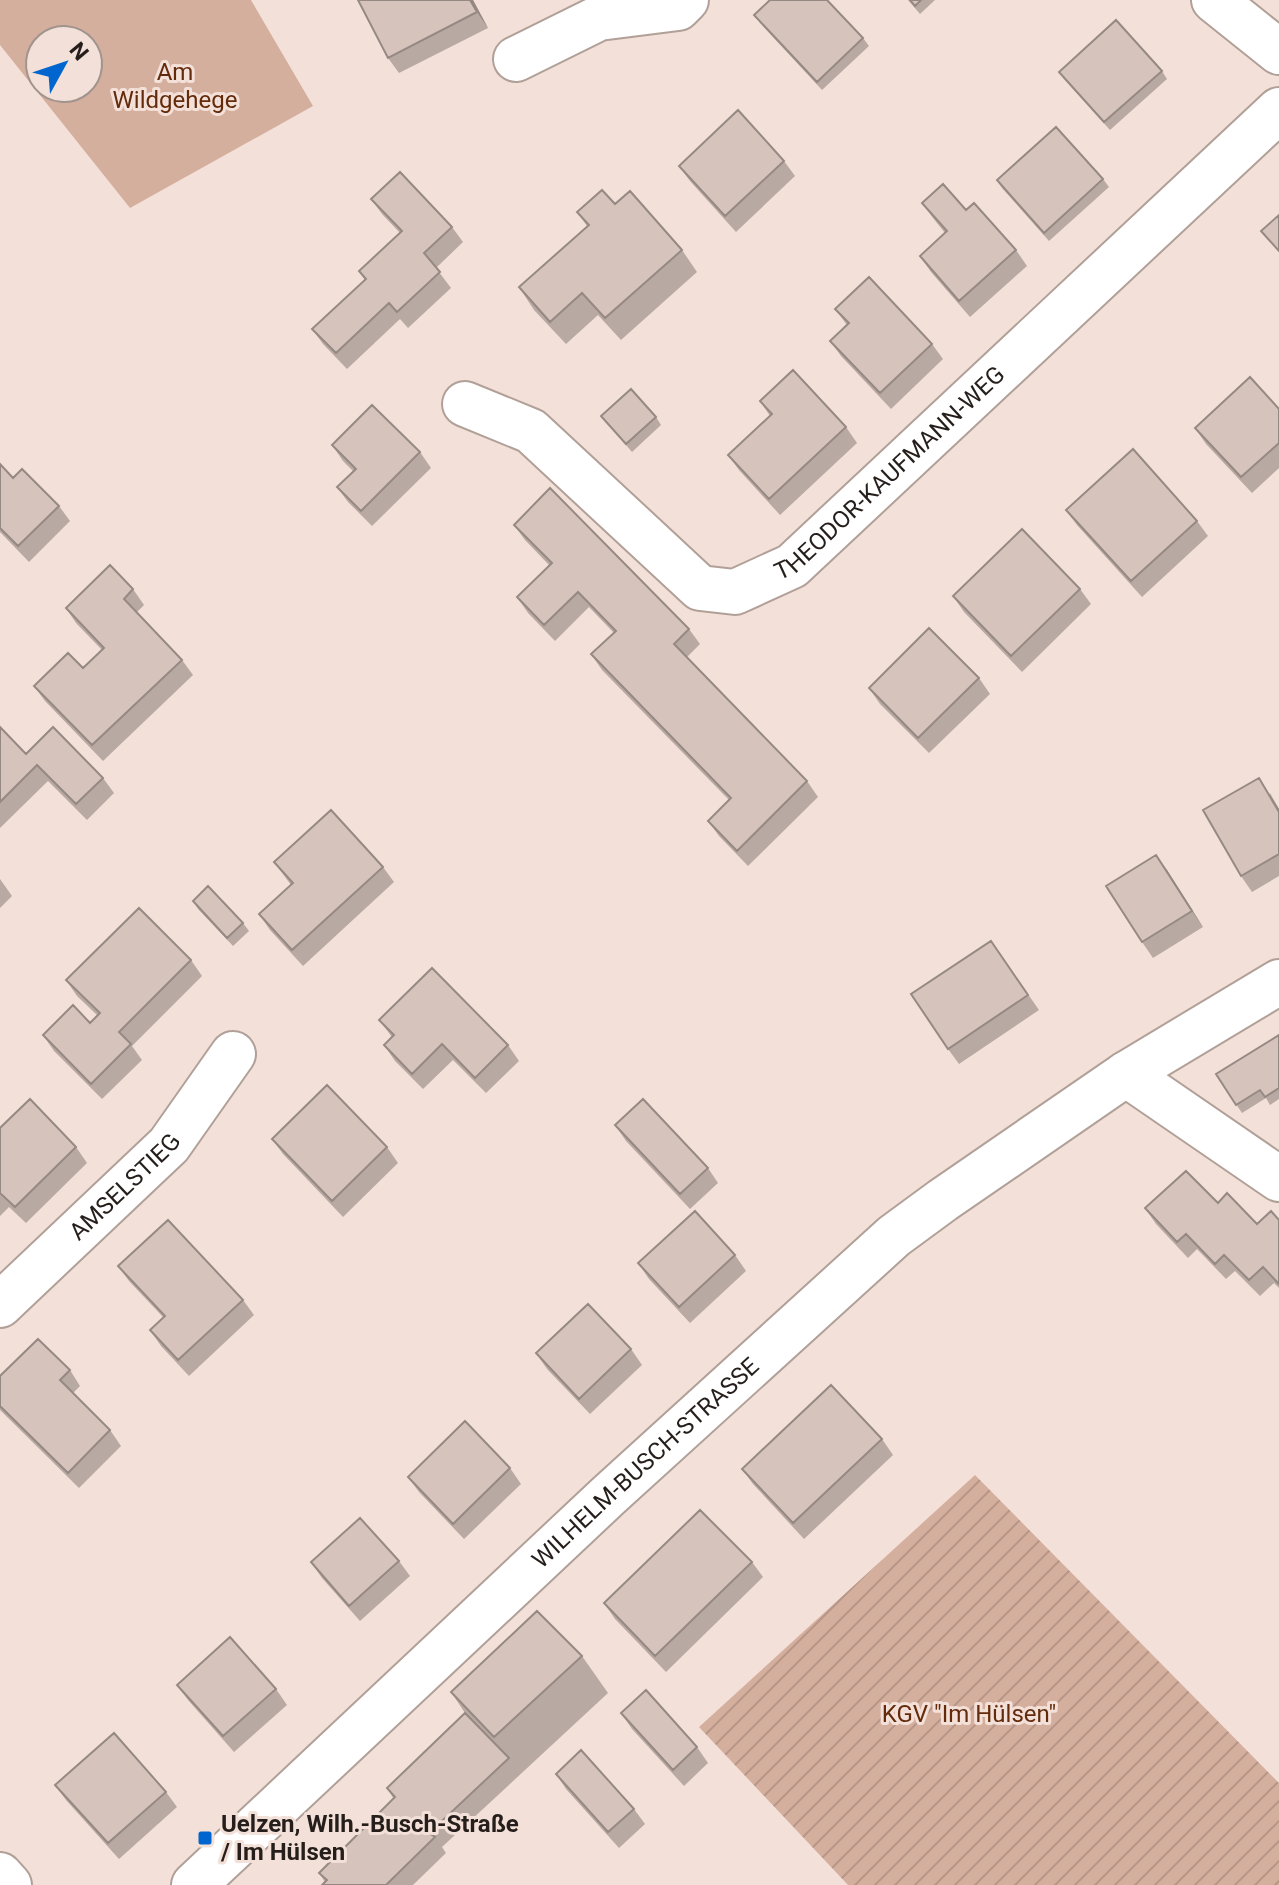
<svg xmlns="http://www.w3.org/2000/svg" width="1279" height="1885" viewBox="0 0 1279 1885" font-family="Roboto,sans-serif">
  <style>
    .park { fill: #d5af9e; fill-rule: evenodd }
    .garden { fill: url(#garden-furrows) }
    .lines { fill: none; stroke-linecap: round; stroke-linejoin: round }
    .minor-casing { stroke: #b1a098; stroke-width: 48 }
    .minor { stroke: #fff; stroke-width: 44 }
    .wall { fill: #b8a9a2 }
    .shaded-wall { fill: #968984 }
    .building { fill: #d6c4bc; stroke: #968984; stroke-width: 2 }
    .poi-dot { fill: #0065ce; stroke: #f3e1d9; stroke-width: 3 }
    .labels { text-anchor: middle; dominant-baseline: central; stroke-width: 6; stroke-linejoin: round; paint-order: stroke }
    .park-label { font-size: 24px; fill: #632b0b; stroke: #f3e1d9 }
    .street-label { font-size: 24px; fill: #251e1b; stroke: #f3e1d9 }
    .poi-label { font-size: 24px; font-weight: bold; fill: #251e1b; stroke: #f3e1d9; text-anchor: start }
  </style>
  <defs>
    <pattern id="garden-furrows" width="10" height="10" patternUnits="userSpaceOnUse" patternTransform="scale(2)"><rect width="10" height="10" fill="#d5af9e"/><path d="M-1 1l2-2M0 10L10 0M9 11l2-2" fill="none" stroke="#b79688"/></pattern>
  </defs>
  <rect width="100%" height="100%" fill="#f3e1d9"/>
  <!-- park -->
  <path class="park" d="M 0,0 L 251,0 L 313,106 L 130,208 L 0,45 ZM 40,40 L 88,40 L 88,88 L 40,88 Z"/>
  <!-- garden -->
  <path class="garden" d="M 975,1475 L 1279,1783 L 1279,1885 L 848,1885 L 699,1727 Z"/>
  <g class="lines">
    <defs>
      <g id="minor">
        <path d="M 1214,0 L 1279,52"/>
        <path d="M 516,59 L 599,18 L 678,8 L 686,0"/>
        <path id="s1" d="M 465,404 L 531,431 L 700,588 L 735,592 L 792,566 L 1279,110"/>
        <path d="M 1126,1074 L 1279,1179"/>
        <path id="s2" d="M 0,1305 L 169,1145 L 233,1054"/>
        <path d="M 0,1875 L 9,1885"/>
        <path id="s3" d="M 194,1885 L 608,1496 L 894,1236 L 943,1200 L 1126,1074 L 1279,982"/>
      </g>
    </defs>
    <!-- minor casing -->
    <use href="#minor" class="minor-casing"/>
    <!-- minor -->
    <use href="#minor" class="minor"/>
  </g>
  <!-- wall -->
  <path class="wall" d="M 473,0 L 488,28 L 399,73 L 388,58 Z
    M 908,0 L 935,0 L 920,14 Z
    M 754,15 L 863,38 L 869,46 L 822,90 L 760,23 Z
    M 1162,71 L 1167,79 L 1110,130 L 1065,80 L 1059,72 Z
    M 784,161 L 795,176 L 736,232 L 690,181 L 679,166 Z
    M 1103,179 L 1109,187 L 1049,241 L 1002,188 L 997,180 Z
    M 371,199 L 452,227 L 463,242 L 436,268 L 451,288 L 408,328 L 400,319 L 347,369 L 323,344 L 312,329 L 365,280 L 359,271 L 400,233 L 382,214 Z
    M 922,203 L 966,210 L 1016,250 L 1027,266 L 970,317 L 931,272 L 920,256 L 945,233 L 933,218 Z
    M 615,204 L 682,250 L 697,272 L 621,340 L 598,315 L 566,344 L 534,310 L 519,287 L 587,226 L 577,212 Z
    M 835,309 L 932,344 L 943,359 L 891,409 L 841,356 L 830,341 L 847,325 Z
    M 760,401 L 846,427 L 857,443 L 780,515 L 739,470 L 728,455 L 770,416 Z
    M 1279,409 L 1279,468 L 1252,493 L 1206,444 L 1195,428 Z
    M 601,416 L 656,417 L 661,425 L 632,452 Z
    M 332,445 L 420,452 L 431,468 L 372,526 L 348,502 L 337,487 L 353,471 L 343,461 Z
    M 0,464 L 13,478 L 59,506 L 70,521 L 29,562 L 0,532 Z
    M 1066,510 L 1197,521 L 1208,536 L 1142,597 L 1077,525 Z
    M 514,525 L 689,629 L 700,644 L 687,657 L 807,781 L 818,797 L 748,866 L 719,836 L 708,821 L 729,800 L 602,670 L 591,654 L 614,633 L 589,607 L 555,641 L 528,613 L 517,597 L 549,565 L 525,540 Z
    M 133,589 L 144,605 L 137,612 L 182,660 L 193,675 L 103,761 L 45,701 L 34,686 L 83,668 L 102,650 L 76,623 L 66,608 Z
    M 1080,589 L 1091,604 L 1022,672 L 964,612 L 953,596 Z
    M 979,678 L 990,694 L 929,753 L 880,704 L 869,688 Z
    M 0,727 L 26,754 L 103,778 L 114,793 L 87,820 L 48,781 L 0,828 Z
    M 1270,793 L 1279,809 L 1279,876 L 1252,892 L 1241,876 Z
    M 274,862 L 383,867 L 394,882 L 303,966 L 270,930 L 259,914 L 291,885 Z
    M 1167,870 L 1203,927 L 1153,958 L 1142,942 Z
    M 0,879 L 12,896 L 0,908 Z
    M 193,901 L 243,923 L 249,931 L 233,946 L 198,909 Z
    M 991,941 L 1039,1010 L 959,1064 L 948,1049 Z
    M 191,960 L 202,976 L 132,1046 L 142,1060 L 102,1099 L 54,1051 L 43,1035 L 90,1023 L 97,1015 L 77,996 L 66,980 Z
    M 379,1020 L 508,1045 L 519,1061 L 486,1093 L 453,1060 L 423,1089 L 395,1061 L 384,1045 L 392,1037 Z
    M 1279,1035 L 1279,1099 L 1270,1105 L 1266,1098 L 1242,1113 L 1216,1074 Z
    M 615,1125 L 708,1168 L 718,1183 L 690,1209 L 626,1141 Z
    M 0,1128 L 76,1147 L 87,1163 L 26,1223 L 9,1207 L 0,1216 Z
    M 272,1139 L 387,1147 L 398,1163 L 343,1217 L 283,1154 Z
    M 1218,1203 L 1257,1224 L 1279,1220 L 1279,1288 L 1274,1283 L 1260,1296 L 1235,1271 L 1226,1279 L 1197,1249 L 1188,1258 L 1156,1224 L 1145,1208 Z
    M 735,1255 L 746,1271 L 690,1323 L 649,1279 L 638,1263 Z
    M 118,1266 L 243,1300 L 254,1315 L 189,1376 L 161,1346 L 150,1330 L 163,1317 L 129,1281 Z
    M 631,1349 L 642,1365 L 590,1414 L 547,1369 L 536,1353 Z
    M 70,1370 L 80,1386 L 73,1393 L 110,1430 L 121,1446 L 79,1488 L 0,1410 L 0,1376 Z
    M 882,1439 L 893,1455 L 804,1539 L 753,1484 L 742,1469 Z
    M 510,1468 L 521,1484 L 464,1539 L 419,1492 L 408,1477 Z
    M 399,1561 L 410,1576 L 360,1621 L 322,1578 L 311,1562 Z
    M 752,1562 L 763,1577 L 666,1672 L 615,1619 L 604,1603 Z
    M 582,1656 L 608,1693 L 442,1847 L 446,1853 L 413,1885 L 322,1885 L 325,1882 L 319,1873 L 394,1799 L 387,1788 L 465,1713 L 451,1692 Z
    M 177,1685 L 276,1689 L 287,1705 L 234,1752 L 188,1700 Z
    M 621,1713 L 697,1747 L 708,1763 L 684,1786 L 632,1729 Z
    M 556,1774 L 634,1809 L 645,1824 L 619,1848 L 566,1789 Z
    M 55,1785 L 166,1792 L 177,1807 L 119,1859 L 66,1800 Z"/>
  <!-- shaded-wall -->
  <path class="shaded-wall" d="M 470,0 L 473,0 L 488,28 L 477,12 Z
    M 1259,778 L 1279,809 L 1279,812 Z
    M 1156,855 L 1167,870 L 1203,927 L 1192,911 Z"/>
  <!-- building -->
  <path class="building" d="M 358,0 L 470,0 L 477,12 L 388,58 Z
    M 770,0 L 827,0 L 863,38 L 817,82 L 754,15 Z
    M 910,0 L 921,0 L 915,6 Z
    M 1116,20 L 1162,71 L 1104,122 L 1059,72 Z
    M 738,110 L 784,161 L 725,216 L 679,166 Z
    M 1056,127 L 1103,179 L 1044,233 L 997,180 Z
    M 400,172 L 452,227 L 424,253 L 440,272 L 397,312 L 389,303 L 336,353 L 312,329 L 366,279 L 359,271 L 402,231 L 371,199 Z
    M 943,184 L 966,210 L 974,203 L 1016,250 L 959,301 L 920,256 L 947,231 L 922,203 Z
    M 602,190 L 615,204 L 630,191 L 682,250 L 605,318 L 582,293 L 550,322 L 519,287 L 589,225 L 577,212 Z
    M 1279,215 L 1279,251 L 1261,231 Z
    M 869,277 L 932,344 L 880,393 L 830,341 L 849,323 L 835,309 Z
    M 793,370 L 846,427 L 769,499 L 728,455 L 772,414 L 760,401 Z
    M 1250,377 L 1279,409 L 1279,443 L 1241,477 L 1195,428 Z
    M 631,389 L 656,417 L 626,444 L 601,416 Z
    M 372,405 L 420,452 L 361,511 L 337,487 L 356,469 L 332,445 Z
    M 1133,449 L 1197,521 L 1131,581 L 1066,510 Z
    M 0,464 L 13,478 L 22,469 L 59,506 L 18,546 L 0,528 Z
    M 550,488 L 689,629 L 674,644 L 807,781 L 737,851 L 708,821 L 731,798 L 591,654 L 616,631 L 578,592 L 544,625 L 517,597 L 552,563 L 514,525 Z
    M 1022,529 L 1080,589 L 1011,656 L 953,596 Z
    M 110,565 L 133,589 L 124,599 L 182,660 L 92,745 L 34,686 L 68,653 L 83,668 L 104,648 L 66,608 Z
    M 929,628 L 979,678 L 918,738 L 869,688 Z
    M 0,727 L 26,754 L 53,727 L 103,778 L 76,804 L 37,765 L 0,802 Z
    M 1259,778 L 1279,812 L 1279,854 L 1241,876 L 1203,810 Z
    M 331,810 L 383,867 L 292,950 L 259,914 L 293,883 L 274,862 Z
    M 1156,855 L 1192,911 L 1142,942 L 1106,886 Z
    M 208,886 L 243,923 L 227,938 L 193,901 Z
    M 139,908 L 191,960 L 119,1032 L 131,1044 L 91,1084 L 43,1035 L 73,1005 L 90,1023 L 100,1013 L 66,980 Z
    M 991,941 L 1028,995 L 948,1049 L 911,994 Z
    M 432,968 L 508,1045 L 475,1078 L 442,1044 L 412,1074 L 384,1045 L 394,1035 L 379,1020 Z
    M 1279,1035 L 1279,1088 L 1265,1097 L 1260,1090 L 1236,1105 L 1216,1074 Z
    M 327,1085 L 387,1147 L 332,1201 L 272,1139 Z
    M 30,1099 L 76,1147 L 15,1207 L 0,1193 L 0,1128 Z
    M 643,1099 L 708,1168 L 680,1194 L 615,1125 Z
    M 1186,1171 L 1218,1203 L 1227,1193 L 1257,1224 L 1271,1211 L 1279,1220 L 1279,1284 L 1263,1267 L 1249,1280 L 1224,1255 L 1215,1264 L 1186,1234 L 1177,1242 L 1145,1208 Z
    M 695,1211 L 735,1255 L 679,1307 L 638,1263 Z
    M 168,1220 L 243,1300 L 178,1360 L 150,1330 L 165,1316 L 118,1266 Z
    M 588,1304 L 631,1349 L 579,1399 L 536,1353 Z
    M 38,1339 L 70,1370 L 60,1380 L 110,1430 L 68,1473 L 0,1406 L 0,1376 Z
    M 831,1385 L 882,1439 L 793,1523 L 742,1469 Z
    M 465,1421 L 510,1468 L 453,1524 L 408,1477 Z
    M 700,1510 L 752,1562 L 655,1656 L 604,1603 Z
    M 360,1518 L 399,1561 L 349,1606 L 311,1562 Z
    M 537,1611 L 582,1656 L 494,1737 L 451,1692 Z
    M 230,1637 L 276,1689 L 223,1736 L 177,1685 Z
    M 646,1690 L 697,1747 L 673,1770 L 621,1713 Z
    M 465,1713 L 509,1758 L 429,1833 L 435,1837 L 386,1885 L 322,1885 L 327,1880 L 319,1873 L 395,1797 L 387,1788 Z
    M 114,1733 L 166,1792 L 108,1843 L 55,1785 Z
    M 581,1750 L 634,1809 L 608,1832 L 556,1774 Z"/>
  <!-- markers -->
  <rect class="poi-dot" x="197" y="1830" width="16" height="16" rx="4"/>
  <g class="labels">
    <!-- park labels -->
    <g class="park-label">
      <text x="175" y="72">Am<tspan x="175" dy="28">Wildgehege</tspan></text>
      <text x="969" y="1714">KGV "Im Hülsen"</text>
    </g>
    <!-- street labels -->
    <g class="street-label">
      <text stroke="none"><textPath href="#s1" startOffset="534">THEODOR-KAUFMANN-WEG</textPath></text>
      <text stroke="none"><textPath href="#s2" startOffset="172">AMSELSTIEG</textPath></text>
      <text stroke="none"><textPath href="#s3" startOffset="618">WILHELM-BUSCH-STRASSE</textPath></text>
    </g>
    <!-- poi labels -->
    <g class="poi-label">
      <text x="221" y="1824">Uelzen, Wilh.-Busch-Straße<tspan x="221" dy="28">/ Im Hülsen</tspan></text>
    </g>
  </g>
  <!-- north arrow -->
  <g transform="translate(64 64) rotate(50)"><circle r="38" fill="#f3e1d9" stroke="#a1938d" stroke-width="2"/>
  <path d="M0-6L14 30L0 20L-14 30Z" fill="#0065ce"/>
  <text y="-12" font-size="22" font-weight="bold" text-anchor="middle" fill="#251e1b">N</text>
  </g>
</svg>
